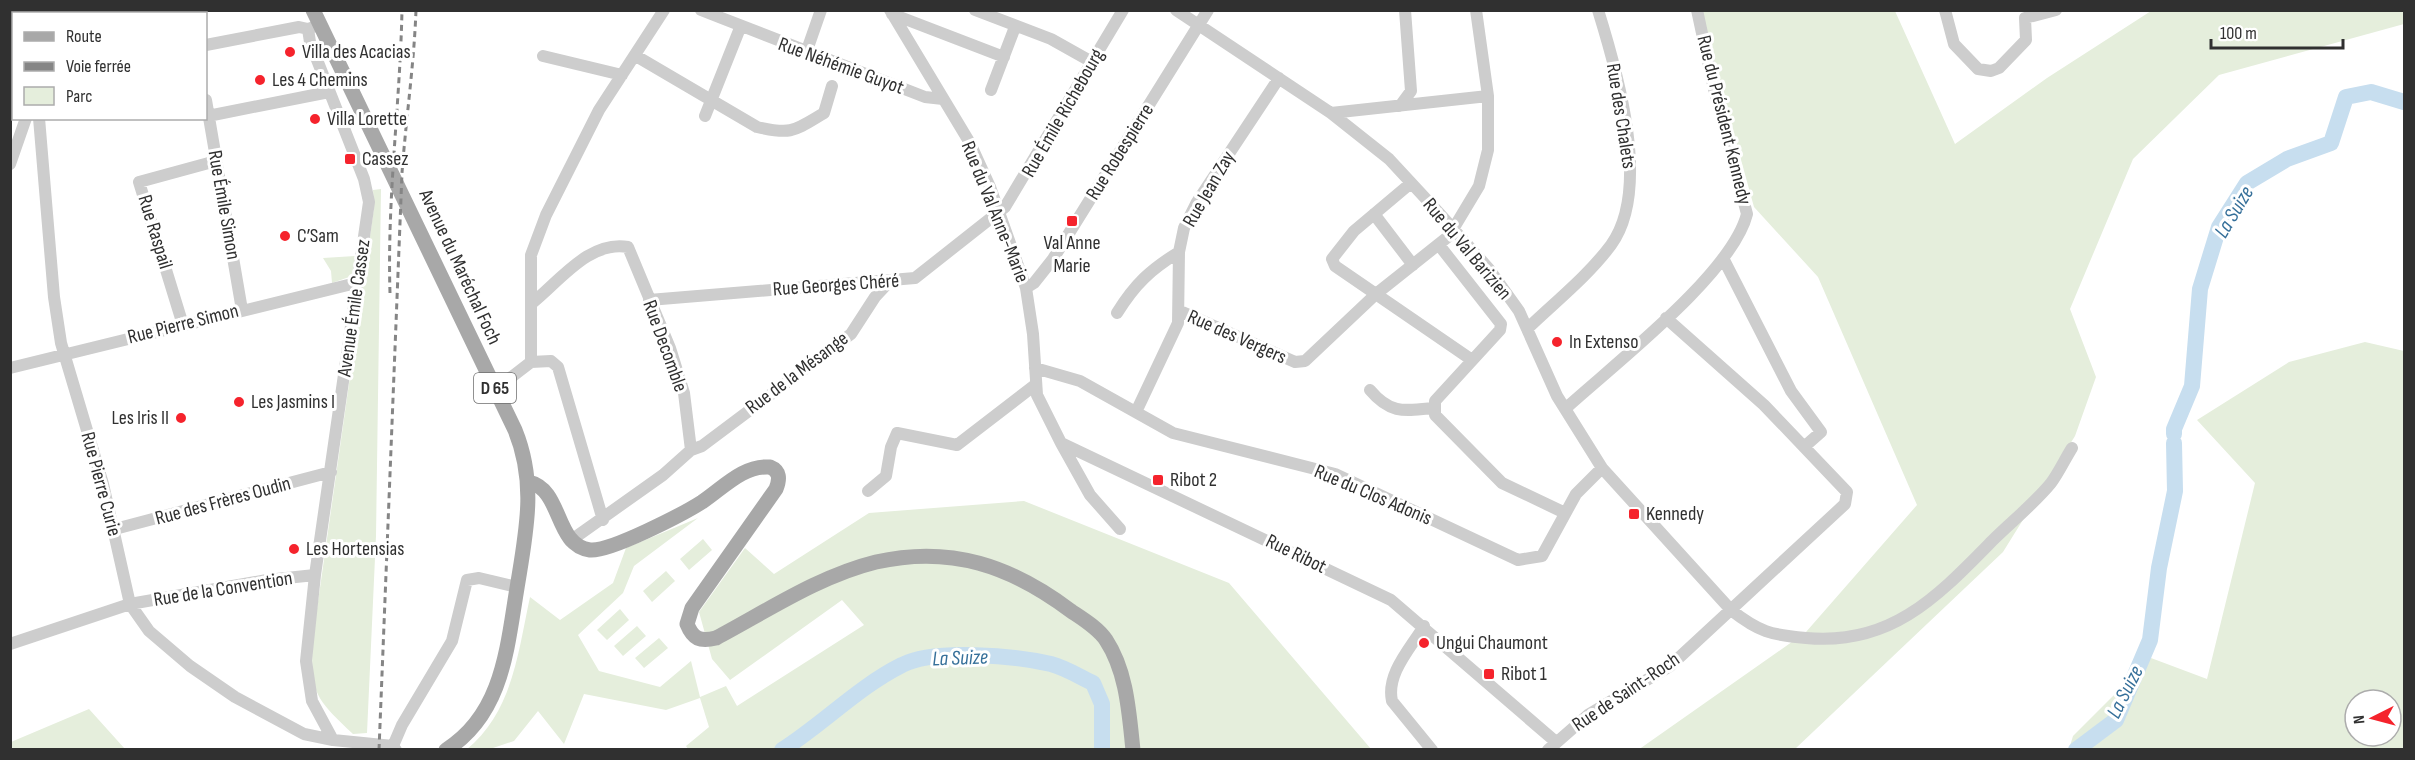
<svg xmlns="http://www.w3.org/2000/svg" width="2415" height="760" viewBox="0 0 2415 760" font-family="'Sofia Sans Condensed',sans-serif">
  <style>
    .green { fill: #e5eedc; fill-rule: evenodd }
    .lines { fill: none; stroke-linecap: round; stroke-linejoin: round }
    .river { stroke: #c7deef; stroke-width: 16 }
    .minor { stroke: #cdcdcd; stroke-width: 12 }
    .major { stroke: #a8a8a8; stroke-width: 15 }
    .rail { stroke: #858585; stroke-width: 3; stroke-dasharray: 6 4.5; stroke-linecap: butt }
    .poi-dot { fill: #f5232c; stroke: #fff; stroke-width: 2 }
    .labels { text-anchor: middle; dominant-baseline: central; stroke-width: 6; stroke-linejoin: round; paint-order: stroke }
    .shield { fill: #fff; stroke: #6e6e6e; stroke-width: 1.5 }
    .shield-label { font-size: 18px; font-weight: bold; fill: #303030 }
    .poi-label { font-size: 20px; fill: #303030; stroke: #fff; text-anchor: start }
    .street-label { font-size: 20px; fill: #303030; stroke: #fff }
    .water-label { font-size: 21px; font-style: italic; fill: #36709a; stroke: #fff }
  </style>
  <rect width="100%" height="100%" fill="#fff"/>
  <!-- green -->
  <path class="green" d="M 1700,11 L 1895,11 L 1955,144 L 2047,78 L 2151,11 L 2404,11 L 2404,24 L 2219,75 L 2133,159 L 2070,309 L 2096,377 L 2075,436 L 2003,552 L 1795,749 L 1638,750 L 1806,632 L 1917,505 L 1818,277 L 1754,207 Z
    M 381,189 L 376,536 L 367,733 L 353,734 C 313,696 310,692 313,637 L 374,208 L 373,190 Z
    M 355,256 L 352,276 L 332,283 L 331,271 L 323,258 Z
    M 2365,342 L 2404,351 L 2404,749 L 2069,749 L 2073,736 L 2151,658 L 2207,679 L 2255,483 L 2197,420 L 2289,362 ZM 2355,700 L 2391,700 L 2391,736 L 2355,736 Z
    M 1024,501 L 1229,583 L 1371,749 L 688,749 L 686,746 L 709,727 L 700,698 L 666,710 L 584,694 L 564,744 L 538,711 L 514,741 L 490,749 L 466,750 C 513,712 518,652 530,597 L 560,620 L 613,583 L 626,548 L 698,518 L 634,566 L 623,593 L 578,635 L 599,671 L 660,687 L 691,661 L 700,697 L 726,686 L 737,706 L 864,625 L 842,600 L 730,680 L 712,659 L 699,612 L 745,548 L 774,574 L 869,513 Z
    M 703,539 L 712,550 L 689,570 L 680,559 Z
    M 666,571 L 675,581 L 652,602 L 643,591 Z
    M 620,609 L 629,620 L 607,640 L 597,630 Z
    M 637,626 L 646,636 L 623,656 L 614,646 Z
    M 659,638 L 668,648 L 644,668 L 635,658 Z
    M 89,709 L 125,749 L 11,749 L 11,742 Z"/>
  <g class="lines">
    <!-- river -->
    <path class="river" d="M 2174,434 L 2174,429 L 2192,386 L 2200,289 L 2219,227 L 2247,183 L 2287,159 L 2331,143 L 2346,97 L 2371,92 L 2404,102
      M 782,750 C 823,724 858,687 902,665 C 934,648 1016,656 1051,664 C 1066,668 1080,677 1093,683 L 1102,704 L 1102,750
      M 2076,750 L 2116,720 L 2150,640 L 2159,568 L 2175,491 L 2174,443"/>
    <!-- minor -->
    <path class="minor" d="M 16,10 L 17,14
      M 191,10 L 191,14
      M 701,10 L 925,97 L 943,99
      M 890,10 L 970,143 L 990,187 L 1026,288 L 1033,334 L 1037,395 L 1061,443 L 1391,600 L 1556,742
      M 975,10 L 1051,39 L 1092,62
      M 1176,10 L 1331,113 L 1389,159 L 1440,214 L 1489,269 L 1519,311 L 1557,396 L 1602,468 L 1731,610 C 1759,632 1771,635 1806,638 C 1891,646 1937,597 1992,541 C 2011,522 2034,504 2051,483 C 2059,472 2065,459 2072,448
      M 1945,10 L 1954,44 L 1978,69 L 1991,71 L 1999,68 L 2026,40 L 2025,18 L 2056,10
      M 892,14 L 1004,57
      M 308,29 L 310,42 L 364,179 L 369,202 L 315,575 L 306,661 L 312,701 L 333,740 L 393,746 L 396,750
      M 206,45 L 299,27 L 308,29 L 316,26
      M 806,53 L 821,10
      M 543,56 L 622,75
      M 636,56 L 757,127 C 792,135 794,131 824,113 L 832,86
      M 10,58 L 14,57
      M 991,90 L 1015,27
      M 206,100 L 242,310
      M 1400,106 L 1411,91 L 1405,10
      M 1331,113 L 1488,96
      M 208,116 L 329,92
      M 705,116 L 740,28
      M 39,118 L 54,297 L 61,343 L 103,484 L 130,604 L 149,631 L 190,666 L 235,697 L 304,734 L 333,740
      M 10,164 L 26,118
      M 1411,183 L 1354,231 L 1332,259 L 1335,266 L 1472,360
      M 1374,214 L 1413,265
      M 1439,245 L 1501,324 L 1500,330 L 1435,401 L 1435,415 L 1502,483 L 1563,512
      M 1723,258 L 1791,391 L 1821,432 L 1804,447
      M 1026,288 L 1034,283 L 1053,259 L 1208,10
      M 649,300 L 915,278 L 1005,207 L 1123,10
      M 531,304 L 531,255 L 546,215 L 599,110 L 664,10
      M 1180,311 L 1295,362 L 1305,361 L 1376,294 L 1449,236 L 1479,186 L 1488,150 L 1488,96 L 1476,10
      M 1117,313 C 1135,284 1150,270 1179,252
      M 183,325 L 139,182 L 216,161
      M 1527,329 C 1555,302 1588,276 1611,245 C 1652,189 1617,71 1598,10
      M 531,362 L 551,361 L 558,367 L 603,520
      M 10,368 L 356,283
      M 1035,368 L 1080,381 L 1173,433 L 1335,474 L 1518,560 L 1542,556 L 1576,494 L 1602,468
      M 496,389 L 531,362 L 531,304 C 559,282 589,240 628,247 L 670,348 L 684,393 L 691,450
      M 1370,390 C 1390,414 1404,411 1433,408
      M 1565,409 C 1613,365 1732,274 1747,214 L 1714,89 L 1697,10
      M 1136,412 L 1178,323 L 1179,252 L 1184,228 L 1197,202 L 1279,78
      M 1061,443 L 1090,495 L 1120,529
      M 868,491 L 886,476 L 891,447 L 897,433 L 957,445 L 1035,385
      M 115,529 L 331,472
      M 570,541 L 663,475 L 691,450 L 702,446 L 851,334 L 875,297 L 889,282
      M 1424,626 C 1410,649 1386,674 1392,701 L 1432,750
      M 10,644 L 130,604 L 267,580 L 315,575
      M 393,746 L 402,725 L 452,641 L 467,580 L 479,578 L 517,587
      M 1548,750 L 1588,715 L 1670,666 L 1845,504 L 1847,492 L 1764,405 L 1666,318"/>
    <!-- major -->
    <path class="major" d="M 313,10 L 515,430 C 537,484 526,532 517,588 C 507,648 503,714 446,750
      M 529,482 C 563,490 554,545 590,550 C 610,552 683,514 702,502 C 723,488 743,465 770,467 C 780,471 780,479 776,489 L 692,608 L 687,624 C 693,639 700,642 716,638 C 767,611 819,576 876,562 C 951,545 1011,566 1071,611 C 1083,619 1098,628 1106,640 C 1127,672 1129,713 1133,750"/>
    <!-- rail -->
    <path class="rail" d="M 390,293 C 387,198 400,105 402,10
      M 379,750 L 402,173 C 406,118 414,65 416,10"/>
  </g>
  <!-- markers -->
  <g class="poi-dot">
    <circle cx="290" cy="52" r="6"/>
    <circle cx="260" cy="80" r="6"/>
    <circle cx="315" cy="119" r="6"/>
    <rect x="344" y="153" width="12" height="12" rx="3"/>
    <rect x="1066" y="215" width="12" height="12" rx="3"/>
    <circle cx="285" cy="236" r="6"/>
    <circle cx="1557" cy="342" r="6"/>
    <circle cx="239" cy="402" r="6"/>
    <circle cx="181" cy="418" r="6"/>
    <rect x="1152" y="474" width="12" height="12" rx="3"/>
    <rect x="1628" y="508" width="12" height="12" rx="3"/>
    <circle cx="294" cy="549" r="6"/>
    <circle cx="1424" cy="643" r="6"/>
    <rect x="1483" y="668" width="12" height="12" rx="3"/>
  </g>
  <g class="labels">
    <!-- shield labels -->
    <rect class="shield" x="474" y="373" width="42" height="30" rx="4.5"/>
    <g class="shield-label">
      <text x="495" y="388">D 65</text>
    </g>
    <!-- poi labels -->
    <g class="poi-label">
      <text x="302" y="52">Villa des Acacias</text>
      <text x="272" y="80">Les 4 Chemins</text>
      <text x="327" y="119">Villa Lorette</text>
      <text x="362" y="159">Cassez</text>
      <text x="297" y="236">C’Sam</text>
      <text x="1072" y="243" text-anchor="middle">Val Anne<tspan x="1072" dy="23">Marie</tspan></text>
      <text x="1569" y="342">In Extenso</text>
      <text x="251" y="402">Les Jasmins I</text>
      <text x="169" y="418" text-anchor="end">Les Iris II</text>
      <text x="1170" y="480">Ribot 2</text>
      <text x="1646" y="514">Kennedy</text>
      <text x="306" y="549">Les Hortensias</text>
      <text x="1436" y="643">Ungui Chaumont</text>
      <text x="1501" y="674">Ribot 1</text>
    </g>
    <!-- street labels -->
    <g class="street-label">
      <text transform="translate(841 66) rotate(20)">Rue Néhémie Guyot</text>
      <text transform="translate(1063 113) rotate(-60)">Rue Émile Richebourg</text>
      <text transform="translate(1621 116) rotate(81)">Rue des Chalets</text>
      <text transform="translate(1724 120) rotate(76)">Rue du Président Kennedy</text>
      <text transform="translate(1120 152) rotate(-58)">Rue Robespierre</text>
      <text transform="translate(1209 189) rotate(-60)">Rue Jean Zay</text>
      <text transform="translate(224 205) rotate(80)">Rue Émile Simon</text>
      <text transform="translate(995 212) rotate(68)">Rue du Val Anne-Marie</text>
      <text transform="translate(155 232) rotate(73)">Rue Raspail</text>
      <text transform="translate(1467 249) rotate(50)">Rue du Val Barizien</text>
      <text transform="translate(460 267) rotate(65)">Avenue du Maréchal Foch</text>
      <text transform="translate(836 285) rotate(-4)">Rue Georges Chéré</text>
      <text transform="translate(354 308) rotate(-82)">Avenue Émile Cassez</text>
      <text transform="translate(183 324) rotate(-14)">Rue Pierre Simon</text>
      <text transform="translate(1237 337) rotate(24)">Rue des Vergers</text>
      <text transform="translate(665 346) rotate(70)">Rue Decomble</text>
      <text transform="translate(797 373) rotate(-37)">Rue de la Mésange</text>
      <text transform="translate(101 484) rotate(75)">Rue Pierre Curie</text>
      <text transform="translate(1373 495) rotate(23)">Rue du Clos Adonis</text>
      <text transform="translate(223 501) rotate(-15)">Rue des Frères Oudin</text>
      <text transform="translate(1296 554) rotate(26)">Rue Ribot</text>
      <text transform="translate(223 589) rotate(-9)">Rue de la Convention</text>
      <text transform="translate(1626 692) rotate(-34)">Rue de Saint-Roch</text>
    </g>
    <!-- water labels -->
    <g class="water-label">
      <text transform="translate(2234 212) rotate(-59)">La Suize</text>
      <text transform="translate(960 658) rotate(-2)">La Suize</text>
      <text transform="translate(2125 692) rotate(-63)">La Suize</text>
    </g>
  </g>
  <!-- border -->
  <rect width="2415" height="760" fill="none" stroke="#303030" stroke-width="24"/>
  <!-- legend -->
  <rect x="12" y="12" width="195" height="108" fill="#ffffff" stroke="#acacac" stroke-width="1.5"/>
  <rect x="24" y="32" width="30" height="9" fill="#a8a8a8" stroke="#acacac" stroke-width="1.5"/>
  <text x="66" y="42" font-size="18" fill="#303030">Route</text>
  <rect x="24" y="62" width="30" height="9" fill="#858585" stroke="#acacac" stroke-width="1.5"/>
  <text x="66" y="72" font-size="18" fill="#303030">Voie ferrée</text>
  <rect x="24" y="87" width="30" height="18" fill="#e5eedc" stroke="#acacac" stroke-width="1.5"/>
  <text x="66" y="102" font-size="18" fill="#303030">Parc</text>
  <!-- north arrow -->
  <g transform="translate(2373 718) rotate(264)"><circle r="28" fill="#ffffff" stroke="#acacac" stroke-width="1.5"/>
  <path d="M0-4.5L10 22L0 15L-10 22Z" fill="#f5232c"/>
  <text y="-9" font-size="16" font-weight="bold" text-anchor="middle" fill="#303030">N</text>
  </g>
  <!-- scale -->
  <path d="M2211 39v9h132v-9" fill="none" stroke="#303030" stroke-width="3"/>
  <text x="2220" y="39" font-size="18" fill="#303030" stroke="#ffffff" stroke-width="4.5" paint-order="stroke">100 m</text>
</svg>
